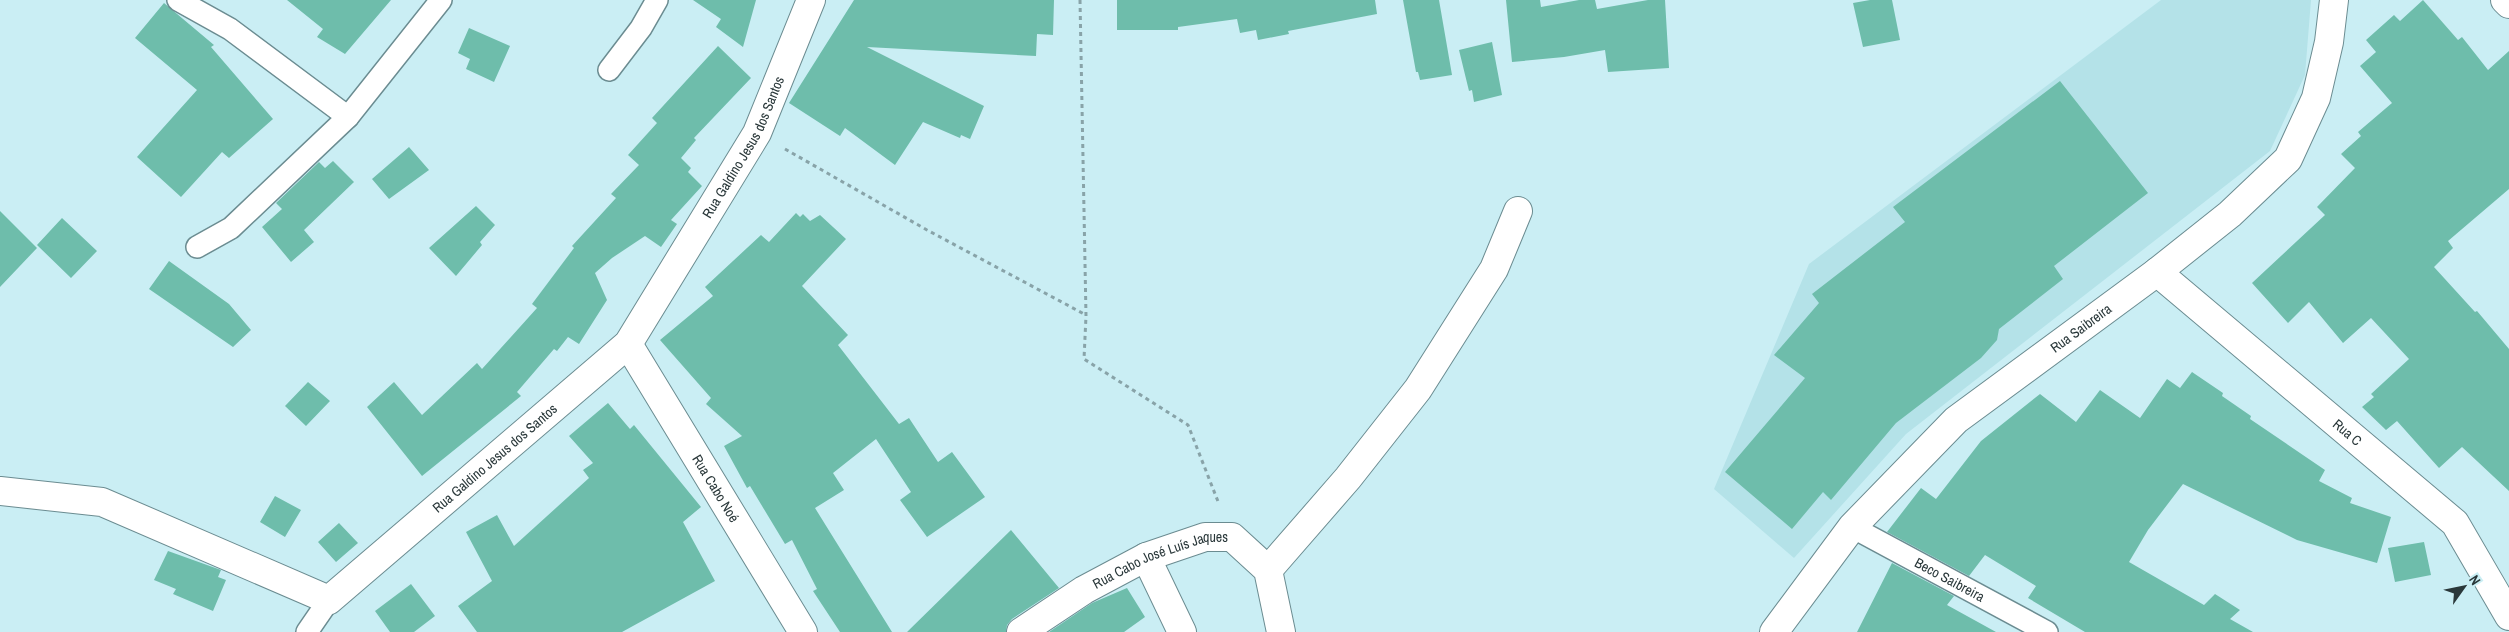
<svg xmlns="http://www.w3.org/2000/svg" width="2509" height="632" viewBox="0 0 2509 632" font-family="'Archivo Narrow',sans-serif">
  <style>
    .built { fill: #b4e2e8 }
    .building { fill: #6ebdab }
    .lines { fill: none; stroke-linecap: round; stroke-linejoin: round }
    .lane-casing { stroke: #6b8c91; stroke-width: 24 }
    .street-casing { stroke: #6b8c91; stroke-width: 30 }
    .secondary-casing { stroke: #6b8c91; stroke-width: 30 }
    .path { stroke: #88a3a8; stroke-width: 3; stroke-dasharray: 4 4; stroke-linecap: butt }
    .lane { stroke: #fff; stroke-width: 21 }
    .street { stroke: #fff; stroke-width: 28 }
    .secondary { stroke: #fff; stroke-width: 28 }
    .labels { text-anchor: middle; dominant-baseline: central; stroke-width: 4.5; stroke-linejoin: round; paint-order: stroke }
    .street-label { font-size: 14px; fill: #2a383a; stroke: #caeef4 }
  </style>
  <rect width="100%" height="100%" fill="#caeef4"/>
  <!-- built -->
  <path class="built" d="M 2161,0 L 2311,0 L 2305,75 L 2270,151 L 1906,434 L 1794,558 L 1714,489 L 1809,264 Z"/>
  <!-- building -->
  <path class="building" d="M 287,0 L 391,0 L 345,54 L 317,37 L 323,29 Z
    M 693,0 L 756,0 L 743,47 L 716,27 L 721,19 Z
    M 854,0 L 1054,0 L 1053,35 L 1037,34 L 1036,56 L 867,47 L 984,106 L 970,139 L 961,135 L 960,138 L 923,122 L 895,165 L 845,128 L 840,136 L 789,103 Z
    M 1117,0 L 1375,0 L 1377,14 L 1288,31 L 1289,34 L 1258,40 L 1256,30 L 1240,33 L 1237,19 L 1178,27 L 1178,30 L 1117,30 Z
    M 1403,0 L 1439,0 L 1452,75 L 1420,80 L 1418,72 L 1416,72 Z
    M 1506,0 L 1540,0 L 1541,7 L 1579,0 L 1595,0 L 1597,9 L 1648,0 L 1665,0 L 1669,68 L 1608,72 L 1605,50 L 1564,57 L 1512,62 Z
    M 1870,0 L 1892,0 L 1900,40 L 1863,47 L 1853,3 Z
    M 2423,0 L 2458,40 L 2462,37 L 2488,70 L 2509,51 L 2509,189 L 2448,241 L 2453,248 L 2434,267 L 2475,312 L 2477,311 L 2509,349 L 2509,491 L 2462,447 L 2439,468 L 2397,421 L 2386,430 L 2362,407 L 2374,397 L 2371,394 L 2409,359 L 2371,318 L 2343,343 L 2309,302 L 2288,323 L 2252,283 L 2325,215 L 2317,207 L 2355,168 L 2341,154 L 2361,136 L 2358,132 L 2392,103 L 2360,66 L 2376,52 L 2366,40 L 2394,15 L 2400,21 Z
    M 164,3 L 214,45 L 211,47 L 273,119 L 229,158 L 222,152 L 181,197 L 137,157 L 197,90 L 135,38 Z
    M 469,28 L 510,46 L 494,82 L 466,69 L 470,59 L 458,53 Z
    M 1492,42 L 1502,95 L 1474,102 L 1472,90 L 1469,91 L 1459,50 Z
    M 718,46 L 751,78 L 694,138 L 696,140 L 681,158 L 691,168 L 688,172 L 702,186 L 671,220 L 677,224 L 661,247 L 645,236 L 612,258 L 595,273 L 607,300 L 579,344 L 568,337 L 557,351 L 554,349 L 517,392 L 521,396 L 422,476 L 367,407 L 394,382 L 422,415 L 477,363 L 482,369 L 537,308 L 532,304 L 574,248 L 572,246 L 616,198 L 611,194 L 639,165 L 628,155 L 657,123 L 652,118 Z
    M 2060,81 L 2148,193 L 2054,266 L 2063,279 L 1999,329 L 1997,340 L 1981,358 L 1896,423 L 1831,500 L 1823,492 L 1792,529 L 1725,472 L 1805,378 L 1774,355 L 1819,303 L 1812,294 L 1905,222 L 1893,207 Z
    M 409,147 L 429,170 L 389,199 L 372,179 Z
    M 333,161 L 354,182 L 304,230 L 314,242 L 291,262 L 262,227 L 282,209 L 276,203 L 319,162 L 325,168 Z
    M 476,206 L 495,225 L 480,242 L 482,245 L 456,276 L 429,248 Z
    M 0,211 L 37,248 L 0,287 Z
    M 796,213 L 800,217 L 803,214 L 810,221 L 820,215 L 846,239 L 802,286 L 848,335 L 838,345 L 899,424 L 909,418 L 938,462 L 952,452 L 985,497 L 927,537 L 900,500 L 911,492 L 876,439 L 833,473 L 844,490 L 815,508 L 892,632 L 840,632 L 813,591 L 817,589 L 792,540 L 785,544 L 750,486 L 747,488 L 724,446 L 742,436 L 706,404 L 711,398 L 660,340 L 713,296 L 705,287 L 761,235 L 769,242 Z
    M 62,218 L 97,251 L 71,278 L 37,245 Z
    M 169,261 L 229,304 L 251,330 L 233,347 L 149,289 Z
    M 2192,372 L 2223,393 L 2222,396 L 2251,416 L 2250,419 L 2325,470 L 2319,481 L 2352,498 L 2350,503 L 2391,517 L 2377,563 L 2297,540 L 2183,484 L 2148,530 L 2129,562 L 2204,605 L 2215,594 L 2240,610 L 2230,619 L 2253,632 L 2085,632 L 2028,598 L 2036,586 L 1985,555 L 1969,576 L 1887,532 L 1921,488 L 1936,499 L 1981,441 L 2040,394 L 2076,422 L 2100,390 L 2140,418 L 2167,379 L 2180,388 Z
    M 308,382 L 330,401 L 306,426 L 285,406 Z
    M 608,403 L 630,429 L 634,425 L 701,507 L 683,522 L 715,581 L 622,632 L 477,632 L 458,606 L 492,581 L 466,532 L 497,515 L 514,546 L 589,478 L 583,470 L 593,463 L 569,436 Z
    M 275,496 L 301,510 L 285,537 L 260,522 Z
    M 339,523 L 358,543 L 336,562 L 318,542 Z
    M 1011,530 L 1059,588 L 1012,619 L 1007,625 L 1006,632 L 907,632 Z
    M 2424,542 L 2431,575 L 2395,582 L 2388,548 Z
    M 168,551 L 221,570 L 218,577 L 226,580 L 213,611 L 173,594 L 176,589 L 154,580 Z
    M 1892,563 L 1954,596 L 1947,605 L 1996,632 L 1857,632 Z
    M 411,584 L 435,616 L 414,632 L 390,632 L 375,611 Z
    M 1127,588 L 1145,617 L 1124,632 L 1049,632 L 1092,603 Z"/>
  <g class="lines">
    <defs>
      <g id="lane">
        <path d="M 178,0 L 230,29 L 348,117"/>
        <path d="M 609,70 L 641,28 L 657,0"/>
        <path d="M 197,247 L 231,228 L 348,117 L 441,0"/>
        <path id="s1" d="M 1852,527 L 2047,632"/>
        <path d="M 307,632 L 329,600"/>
      </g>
      <g id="street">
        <path d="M 2505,0 L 2509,4"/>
        <path id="s2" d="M 2157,272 L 2455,523 L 2509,616"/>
        <path id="s3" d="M 628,344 L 803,632"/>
        <path id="s4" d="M 0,491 L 102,502 L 329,600 L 628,344 L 757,133 L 811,0"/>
        <path d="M 1146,557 L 1182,632"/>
        <path d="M 1268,570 L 1348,478 L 1418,389 L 1494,269 L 1518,211"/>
        <path id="s5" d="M 1021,632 L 1084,590 L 1146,557 L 1205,537 L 1232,537 L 1268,570 L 1281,632"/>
      </g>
      <g id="secondary">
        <path id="s6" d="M 1774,632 L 1852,527 L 1956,420 L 2157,272 L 2230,214 L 2288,159 L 2316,98 L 2329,42 L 2334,0"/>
      </g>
    </defs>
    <!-- lane casing -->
    <use href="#lane" class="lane-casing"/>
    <!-- street casing -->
    <use href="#street" class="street-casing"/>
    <!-- secondary casing -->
    <use href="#secondary" class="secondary-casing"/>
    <!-- path -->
    <path class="path" d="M 1080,0 L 1086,316 L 1084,359 L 1188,425 L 1219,504
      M 785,149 L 927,230 L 1086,315"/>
    <!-- lane -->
    <use href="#lane" class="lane"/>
    <!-- street -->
    <use href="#street" class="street"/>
    <!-- secondary -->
    <use href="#secondary" class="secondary"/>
  </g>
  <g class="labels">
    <!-- street labels -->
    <g class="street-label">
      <text stroke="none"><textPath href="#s4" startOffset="972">Rua Galdino Jesus dos Santos</textPath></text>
      <text stroke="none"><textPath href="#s6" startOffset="435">Rua Saibreira</textPath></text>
      <text stroke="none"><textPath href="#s2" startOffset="249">Rua C</textPath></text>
      <text stroke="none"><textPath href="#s4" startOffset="568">Rua Galdino Jesus dos Santos</textPath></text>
      <text stroke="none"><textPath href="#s3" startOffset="169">Rua Cabo Noé</textPath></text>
      <text stroke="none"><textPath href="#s5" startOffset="159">Rua Cabo José Luís Jaques</textPath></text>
      <text stroke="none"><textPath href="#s1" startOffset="111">Beco Saibreira</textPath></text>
    </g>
  </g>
  <!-- north arrow -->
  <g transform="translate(2464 587) rotate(57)" stroke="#caeef4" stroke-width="4" paint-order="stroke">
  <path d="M0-4L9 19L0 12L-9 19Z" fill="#2a383a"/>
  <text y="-8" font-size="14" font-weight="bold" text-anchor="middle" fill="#2a383a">N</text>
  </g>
</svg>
